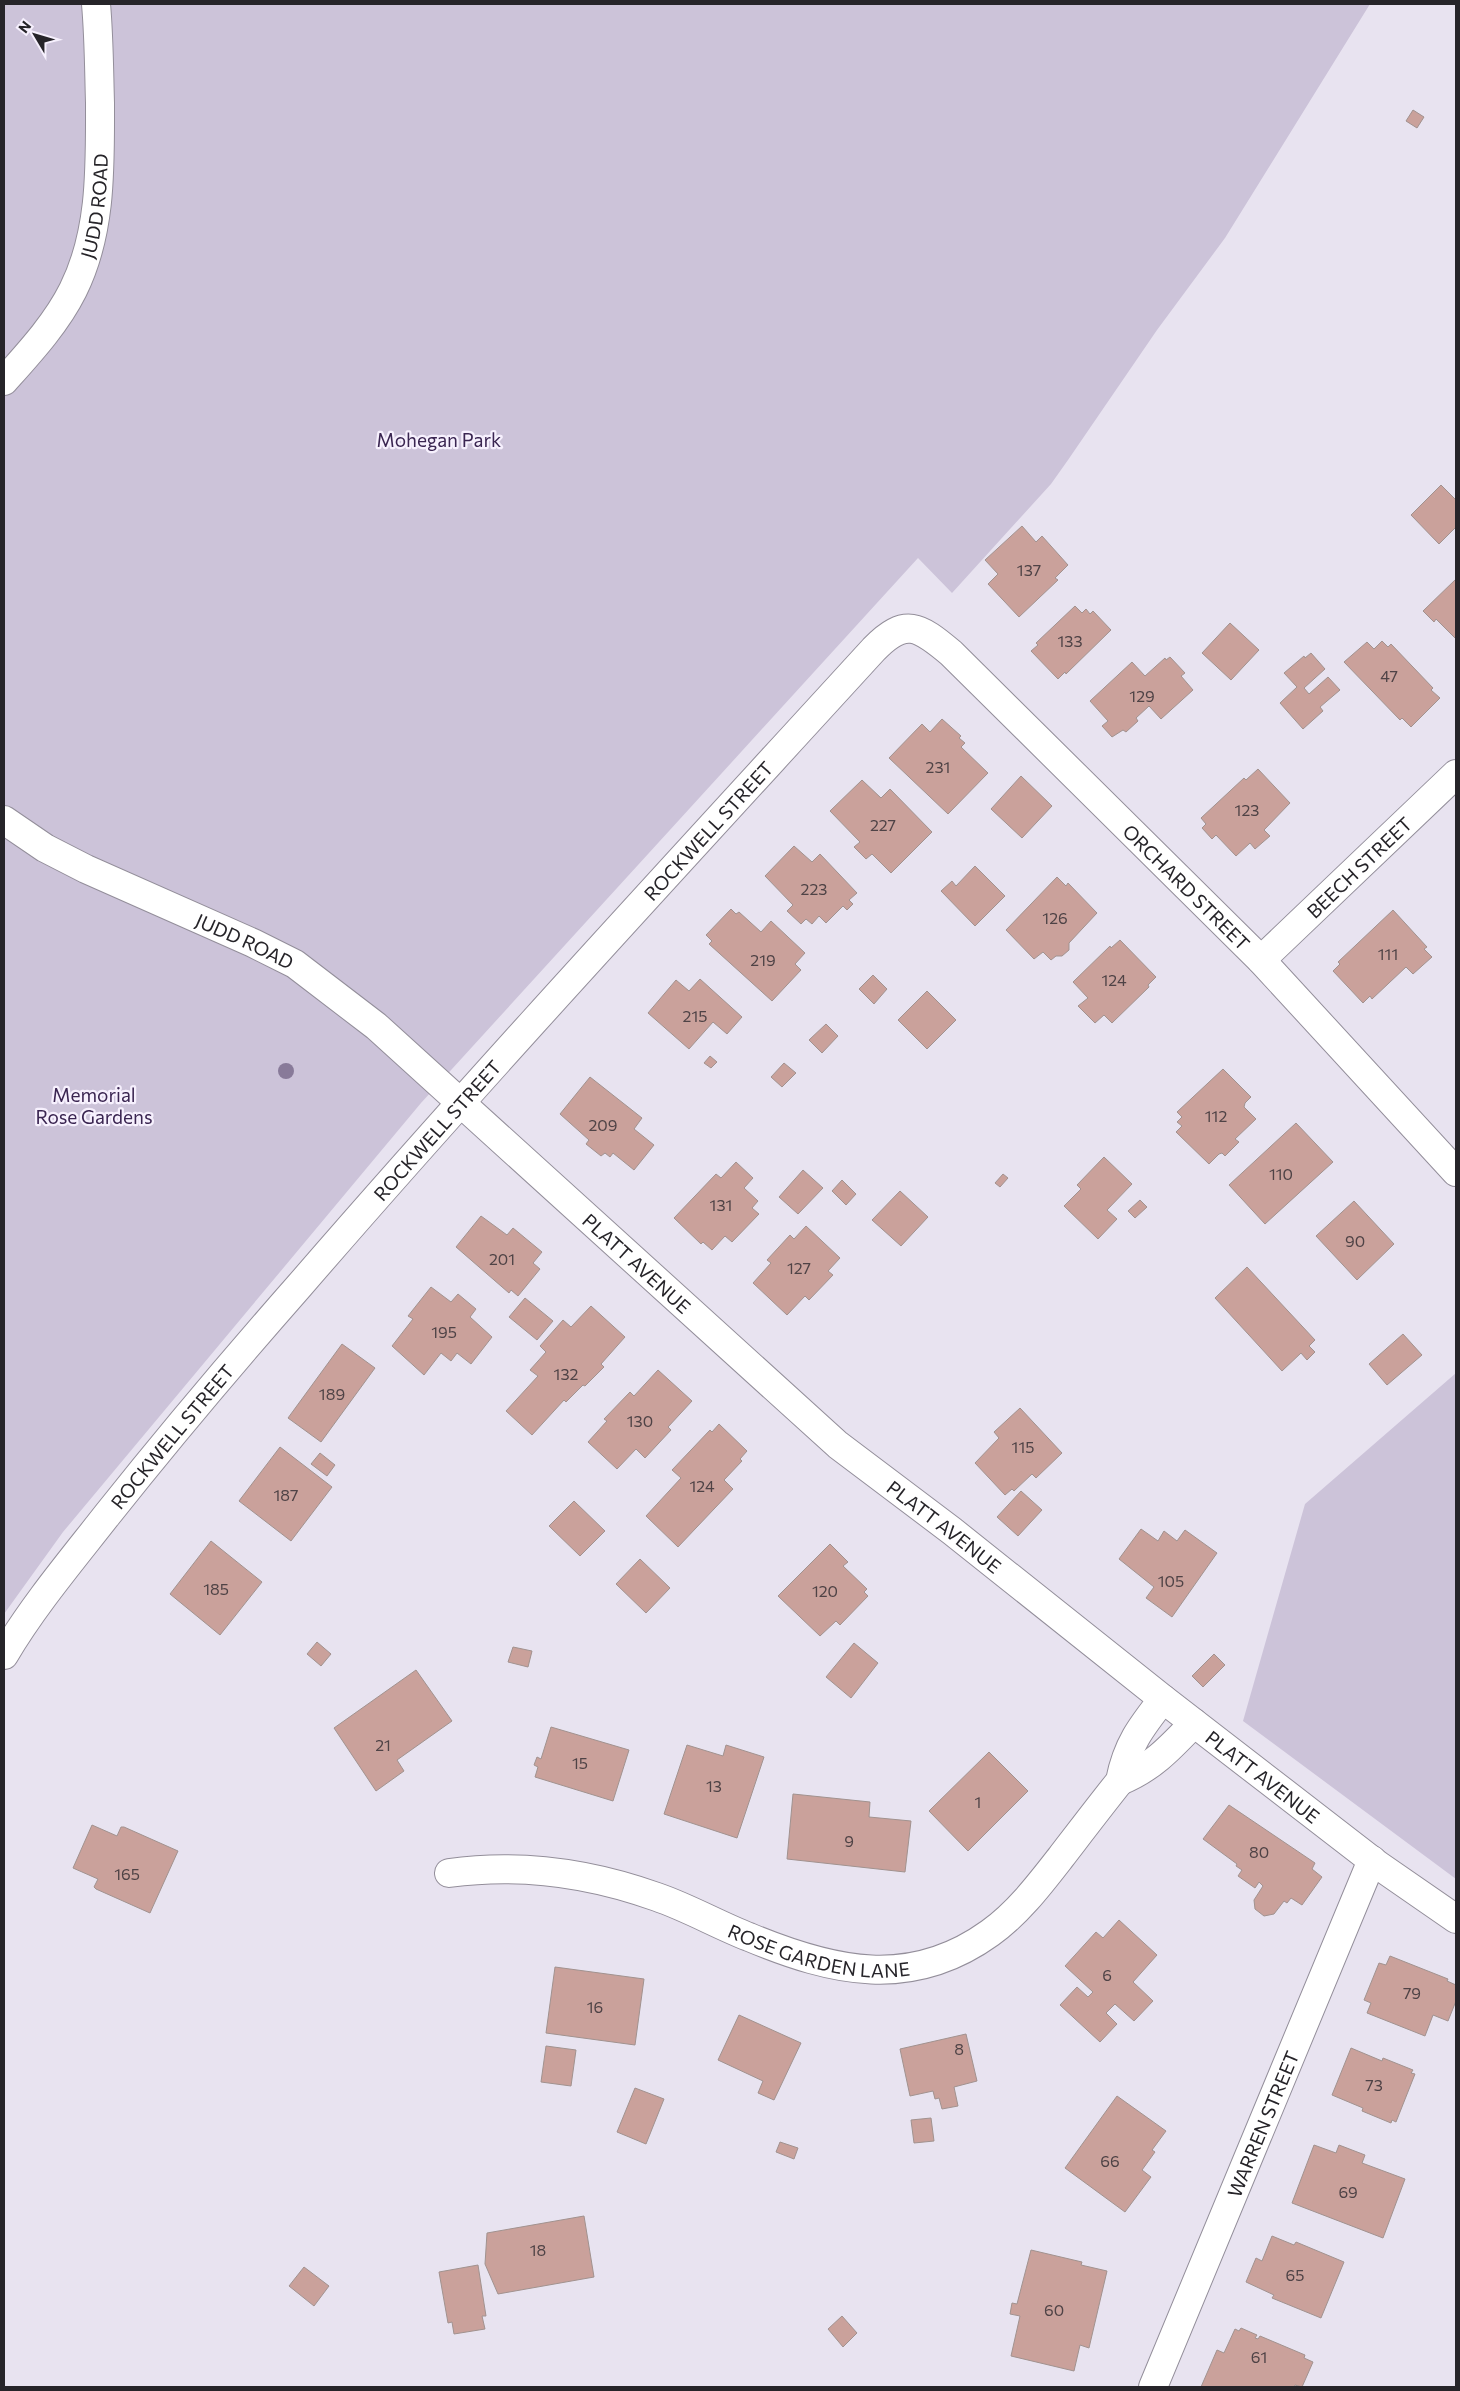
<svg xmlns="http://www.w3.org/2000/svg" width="1460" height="2391" viewBox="0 0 1460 2391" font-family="Commissioner,sans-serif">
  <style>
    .green { fill: #ccc3d9 }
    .building { fill: #caa19b; stroke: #a1928f }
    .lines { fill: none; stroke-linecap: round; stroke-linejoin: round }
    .minor-casing { stroke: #938e9a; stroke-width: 30 }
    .minor { stroke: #fff; stroke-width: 28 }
    .tree { fill: #887a99 }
    .labels { text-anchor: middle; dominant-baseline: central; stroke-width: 4.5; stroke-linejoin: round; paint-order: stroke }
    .number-label { font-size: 16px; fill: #4f4346 }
    .street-label { font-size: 19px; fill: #262429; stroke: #f6f0fd }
    .park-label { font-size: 19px; fill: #3a2551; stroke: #f6f0fd }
  </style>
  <rect width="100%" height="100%" fill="#e8e3f0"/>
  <!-- green -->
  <path class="green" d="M 4,4 L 1370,4 L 1225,238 L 1157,330 L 1068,460 L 1051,484 L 952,593 L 918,558 L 421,1103 L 63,1532 L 4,1614 Z
    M 1456,1373 L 1456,1879 L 1243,1721 L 1305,1504 Z"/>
  <!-- building -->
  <path class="building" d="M 1413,110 L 1424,117 L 1417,128 L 1406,121 Z
    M 1441,485 L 1456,500 L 1456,527 L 1439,544 L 1411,515 Z
    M 1022,526 L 1036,542 L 1042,536 L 1068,565 L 1055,578 L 1058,580 L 1019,617 L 988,584 L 998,574 L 985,560 Z
    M 1456,579 L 1456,639 L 1436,619 L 1434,622 L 1423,611 Z
    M 1075,606 L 1082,613 L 1086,609 L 1090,614 L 1093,611 L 1111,630 L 1066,674 L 1065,672 L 1058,679 L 1031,651 L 1038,645 L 1036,643 Z
    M 1230,623 L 1259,650 L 1231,680 L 1202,653 Z
    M 1382,641 L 1388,647 L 1391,644 L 1433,688 L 1431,690 L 1440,698 L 1411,727 L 1402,718 L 1400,720 L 1344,662 L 1367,642 L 1374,649 Z
    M 1311,653 L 1325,669 L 1304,688 L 1309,694 L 1328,677 L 1340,690 L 1320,707 L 1323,711 L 1303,729 L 1280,703 L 1297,687 L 1284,673 L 1304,656 L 1305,658 Z
    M 1170,657 L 1185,673 L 1181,676 L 1193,690 L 1161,719 L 1149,706 L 1136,718 L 1138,721 L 1126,732 L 1123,730 L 1112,737 L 1102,726 L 1108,721 L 1090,701 L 1132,662 L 1145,676 L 1165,658 L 1166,660 Z
    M 942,719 L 961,736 L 959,738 L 965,743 L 961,747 L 988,773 L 948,814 L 889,758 L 922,724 L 930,732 Z
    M 1258,769 L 1290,803 L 1264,830 L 1270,836 L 1255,849 L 1250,843 L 1236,856 L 1216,835 L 1212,839 L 1202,828 L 1206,824 L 1201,818 L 1244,778 L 1246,780 Z
    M 1021,776 L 1052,806 L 1022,838 L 991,809 Z
    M 862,780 L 881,798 L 890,789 L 932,832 L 891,873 L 872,854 L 866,859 L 854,847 L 860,842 L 830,811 Z
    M 794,846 L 812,862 L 820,854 L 857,893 L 849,900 L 853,904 L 847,910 L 843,906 L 826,923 L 819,916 L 812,924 L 806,919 L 801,924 L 787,911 L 793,905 L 765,876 Z
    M 975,866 L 1005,896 L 975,926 L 941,891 L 952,881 L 956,886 Z
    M 1057,877 L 1066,886 L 1068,883 L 1097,913 L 1069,943 L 1069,950 L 1062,956 L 1056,956 L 1051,960 L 1043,952 L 1034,959 L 1006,930 Z
    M 731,909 L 736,914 L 739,912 L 761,932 L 771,921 L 805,953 L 795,964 L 801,970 L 772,1001 L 709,944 L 712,941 L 706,935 Z
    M 1393,910 L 1427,947 L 1424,949 L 1432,957 L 1413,974 L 1406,967 L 1372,999 L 1370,996 L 1363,1003 L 1333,971 L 1340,964 L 1338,962 Z
    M 1120,940 L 1156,977 L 1148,985 L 1149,987 L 1112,1023 L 1104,1015 L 1095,1023 L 1078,1006 L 1088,998 L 1073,982 L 1110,946 L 1111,948 Z
    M 873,975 L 887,989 L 874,1004 L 859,989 Z
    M 700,979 L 742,1017 L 727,1034 L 713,1022 L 689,1049 L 648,1013 L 676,980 L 689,991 Z
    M 927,991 L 956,1020 L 927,1049 L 898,1020 Z
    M 826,1024 L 838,1036 L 822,1053 L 809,1040 Z
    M 710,1056 L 717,1062 L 711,1068 L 704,1063 Z
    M 784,1063 L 796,1073 L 782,1087 L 771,1077 Z
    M 1223,1069 L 1251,1097 L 1245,1103 L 1244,1107 L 1256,1119 L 1235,1139 L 1239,1142 L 1225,1156 L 1222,1153 L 1219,1154 L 1209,1164 L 1176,1132 L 1182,1126 L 1177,1122 L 1182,1117 L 1177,1112 Z
    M 590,1077 L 642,1118 L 634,1129 L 654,1145 L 634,1170 L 613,1153 L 610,1157 L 605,1153 L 601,1156 L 586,1144 L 589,1140 L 560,1114 Z
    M 1296,1123 L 1333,1162 L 1265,1224 L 1229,1185 Z
    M 1104,1157 L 1132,1184 L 1107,1210 L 1117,1219 L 1098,1239 L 1064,1206 L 1081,1189 L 1077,1185 Z
    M 736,1162 L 753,1178 L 744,1188 L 758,1201 L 752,1208 L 759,1214 L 732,1242 L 725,1236 L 712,1250 L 703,1242 L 701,1244 L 674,1218 L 716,1174 L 721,1178 Z
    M 803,1170 L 823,1188 L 798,1214 L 779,1197 Z
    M 1003,1174 L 1008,1178 L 1000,1187 L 995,1183 Z
    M 842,1180 L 856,1194 L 846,1205 L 832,1191 Z
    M 900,1191 L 928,1217 L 901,1246 L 872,1220 Z
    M 1140,1200 L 1147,1207 L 1135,1218 L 1128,1211 Z
    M 1354,1201 L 1394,1244 L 1357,1280 L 1316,1236 Z
    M 481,1216 L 507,1235 L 513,1228 L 542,1252 L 533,1263 L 540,1269 L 518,1296 L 511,1290 L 509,1293 L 456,1247 Z
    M 806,1226 L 840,1258 L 828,1271 L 833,1275 L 809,1300 L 805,1296 L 787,1315 L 753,1283 L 771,1263 L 767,1260 L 790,1235 L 794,1239 Z
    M 1247,1267 L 1315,1340 L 1309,1346 L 1315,1352 L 1307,1360 L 1301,1353 L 1282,1371 L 1215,1298 Z
    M 431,1287 L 451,1302 L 458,1294 L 476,1309 L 470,1317 L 492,1337 L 471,1364 L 457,1353 L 451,1361 L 441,1353 L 424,1375 L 392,1346 L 413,1319 L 408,1316 Z
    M 525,1298 L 553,1321 L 537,1340 L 509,1317 Z
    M 591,1306 L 625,1337 L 601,1364 L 604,1367 L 585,1386 L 583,1385 L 566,1402 L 564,1400 L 532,1435 L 506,1411 L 538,1376 L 530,1370 L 546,1352 L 540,1346 L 563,1320 L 571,1327 Z
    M 1403,1334 L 1422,1355 L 1387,1385 L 1369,1364 Z
    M 342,1344 L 375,1368 L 321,1442 L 288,1418 Z
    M 658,1370 L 692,1401 L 668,1427 L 671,1430 L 645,1458 L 636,1449 L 617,1469 L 588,1442 L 607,1421 L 604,1419 L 630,1392 L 634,1396 Z
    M 1020,1408 L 1062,1453 L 1036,1478 L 1032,1474 L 1014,1491 L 1012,1489 L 1005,1495 L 975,1463 L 999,1438 L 994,1432 Z
    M 719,1424 L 747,1451 L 740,1459 L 742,1461 L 724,1480 L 733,1489 L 678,1547 L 646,1516 L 681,1478 L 672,1470 L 710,1430 L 712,1432 Z
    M 280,1447 L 332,1487 L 291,1541 L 239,1501 Z
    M 320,1453 L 335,1465 L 327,1476 L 311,1464 Z
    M 1021,1491 L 1042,1510 L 1018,1536 L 997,1517 Z
    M 574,1501 L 605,1531 L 580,1556 L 549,1526 Z
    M 1141,1529 L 1158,1541 L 1164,1531 L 1177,1541 L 1185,1530 L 1217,1553 L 1172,1617 L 1146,1598 L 1154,1587 L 1119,1559 Z
    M 211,1541 L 262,1582 L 220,1635 L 170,1594 Z
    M 830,1544 L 848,1562 L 843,1566 L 867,1589 L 864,1592 L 868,1596 L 840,1625 L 836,1621 L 820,1636 L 778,1596 Z
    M 640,1559 L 670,1588 L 646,1613 L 616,1584 Z
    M 317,1642 L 331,1654 L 321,1666 L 307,1654 Z
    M 854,1643 L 878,1663 L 851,1698 L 826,1677 Z
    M 513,1647 L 532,1651 L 528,1667 L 508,1662 Z
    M 1214,1654 L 1225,1665 L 1203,1687 L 1192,1676 Z
    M 416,1670 L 452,1721 L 397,1760 L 404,1771 L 376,1791 L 334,1728 Z
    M 551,1727 L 629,1750 L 613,1801 L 535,1777 L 538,1767 L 534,1765 L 537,1757 L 541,1759 Z
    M 687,1745 L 723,1756 L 726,1745 L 764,1757 L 737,1838 L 664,1814 Z
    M 989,1752 L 1028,1791 L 968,1851 L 929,1811 Z
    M 793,1794 L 870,1802 L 869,1817 L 911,1821 L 905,1872 L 787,1859 Z
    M 1229,1805 L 1315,1863 L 1312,1869 L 1322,1877 L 1302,1905 L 1291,1898 L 1287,1903 L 1284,1901 L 1274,1914 L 1264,1916 L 1255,1909 L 1254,1900 L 1263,1886 L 1259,1882 L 1255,1888 L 1238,1876 L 1242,1870 L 1236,1866 L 1237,1864 L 1203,1839 Z
    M 92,1825 L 117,1836 L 121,1827 L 124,1827 L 178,1851 L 150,1913 L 96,1889 L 94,1887 L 98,1879 L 73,1868 Z
    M 1119,1920 L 1157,1955 L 1133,1982 L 1153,2001 L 1134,2021 L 1115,2004 L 1106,2013 L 1117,2024 L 1100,2042 L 1060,2005 L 1077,1987 L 1088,1997 L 1093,1992 L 1065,1966 L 1096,1932 L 1103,1938 Z
    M 1390,1956 L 1448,1979 L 1447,1981 L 1456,1985 L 1456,2001 L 1448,2021 L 1433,2015 L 1425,2036 L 1367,2013 L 1371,2003 L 1364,2000 L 1379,1963 L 1386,1965 Z
    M 555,1967 L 644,1979 L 635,2045 L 546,2033 Z
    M 739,2015 L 801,2043 L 774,2100 L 758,2093 L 763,2081 L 718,2060 Z
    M 966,2034 L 977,2081 L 954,2087 L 958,2106 L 942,2109 L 939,2098 L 935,2099 L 933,2091 L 910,2096 L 900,2049 Z
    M 546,2046 L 576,2050 L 571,2086 L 541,2082 Z
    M 1351,2048 L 1382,2061 L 1383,2058 L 1413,2070 L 1411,2073 L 1415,2074 L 1396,2122 L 1392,2120 L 1391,2123 L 1362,2111 L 1363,2108 L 1332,2095 Z
    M 635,2088 L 664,2099 L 646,2144 L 617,2132 Z
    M 1117,2096 L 1166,2131 L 1152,2150 L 1155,2152 L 1142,2170 L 1151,2177 L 1125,2212 L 1065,2168 Z
    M 931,2118 L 934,2141 L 914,2143 L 911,2120 Z
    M 780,2142 L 798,2148 L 794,2159 L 776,2152 Z
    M 1314,2145 L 1336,2153 L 1339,2145 L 1365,2155 L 1362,2163 L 1405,2179 L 1383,2238 L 1292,2203 Z
    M 584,2216 L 594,2277 L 498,2294 L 485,2264 L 487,2233 Z
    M 1272,2236 L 1294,2245 L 1296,2242 L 1344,2262 L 1321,2318 L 1272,2298 L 1274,2295 L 1246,2282 L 1256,2258 L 1262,2261 Z
    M 1031,2250 L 1082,2262 L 1081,2265 L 1107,2271 L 1089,2348 L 1080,2345 L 1074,2371 L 1011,2356 L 1020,2316 L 1010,2314 L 1012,2303 L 1017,2304 Z
    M 478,2265 L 486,2316 L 482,2316 L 485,2329 L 454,2334 L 452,2322 L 448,2323 L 439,2272 Z
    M 304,2267 L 329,2286 L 314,2306 L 289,2286 Z
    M 842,2316 L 857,2333 L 843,2347 L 828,2329 Z
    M 1241,2328 L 1257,2335 L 1255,2338 L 1258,2339 L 1260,2336 L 1305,2355 L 1304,2358 L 1313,2362 L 1302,2387 L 1295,2385 L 1294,2387 L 1201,2387 L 1217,2350 L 1224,2353 L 1235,2329 L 1239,2331 Z"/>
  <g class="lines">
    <defs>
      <g id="minor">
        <path id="s1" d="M 4,381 C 29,353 56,324 73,290 C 102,232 100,166 100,103 C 99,70 99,37 96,4"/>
        <path id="s2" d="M 4,820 L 45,848 L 86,869 L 253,943 L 295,964 L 376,1026 L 838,1445 L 952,1531 L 1163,1699 L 1378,1865 L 1456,1919"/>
        <path id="s3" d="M 1261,960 L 1456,774"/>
        <path id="s4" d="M 4,1655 C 33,1606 71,1561 107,1515 C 169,1437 234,1360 300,1285 C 487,1069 681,860 874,649 C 905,617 919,626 951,653 L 1261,960 L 1456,1172"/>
        <path d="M 1120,1781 C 1152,1768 1171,1747 1194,1723"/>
        <path id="s5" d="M 449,1873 C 521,1863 590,1873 657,1897 C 689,1908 718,1925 749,1937 C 833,1972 911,1990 990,1933 C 1018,1913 1040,1884 1061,1857 C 1081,1831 1100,1806 1120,1781 C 1127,1745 1141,1727 1163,1699"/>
        <path id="s6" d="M 1153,2387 L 1372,1860"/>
      </g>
    </defs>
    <!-- minor casing -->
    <use href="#minor" class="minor-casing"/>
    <!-- minor -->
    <use href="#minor" class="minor"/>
  </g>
  <!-- trees -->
  <circle class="tree" cx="286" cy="1071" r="8"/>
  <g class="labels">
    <!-- number labels -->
    <g class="number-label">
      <text x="1029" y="569">137</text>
      <text x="1070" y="640">133</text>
      <text x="1389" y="675">47</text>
      <text x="1142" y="695">129</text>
      <text x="938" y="766">231</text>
      <text x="1247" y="809">123</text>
      <text x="883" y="824">227</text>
      <text x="814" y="888">223</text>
      <text x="1055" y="917">126</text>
      <text x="1388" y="953">111</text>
      <text x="763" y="959">219</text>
      <text x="1114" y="979">124</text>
      <text x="695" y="1015">215</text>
      <text x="1216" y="1115">112</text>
      <text x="603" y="1124">209</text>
      <text x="1281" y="1173">110</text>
      <text x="721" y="1204">131</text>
      <text x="1355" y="1240">90</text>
      <text x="502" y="1258">201</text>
      <text x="799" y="1267">127</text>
      <text x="444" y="1331">195</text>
      <text x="566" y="1373">132</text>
      <text x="332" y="1393">189</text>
      <text x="640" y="1420">130</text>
      <text x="1023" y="1446">115</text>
      <text x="702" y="1485">124</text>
      <text x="286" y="1494">187</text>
      <text x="1171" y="1580">105</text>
      <text x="216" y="1588">185</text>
      <text x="825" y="1590">120</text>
      <text x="383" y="1744">21</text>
      <text x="580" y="1762">15</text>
      <text x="714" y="1785">13</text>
      <text x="978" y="1801">1</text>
      <text x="849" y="1840">9</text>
      <text x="1259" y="1851">80</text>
      <text x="127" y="1873">165</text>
      <text x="1107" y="1974">6</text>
      <text x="1412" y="1992">79</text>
      <text x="595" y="2006">16</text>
      <text x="959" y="2048">8</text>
      <text x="1374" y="2084">73</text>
      <text x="1110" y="2160">66</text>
      <text x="1348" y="2191">69</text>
      <text x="538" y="2249">18</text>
      <text x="1295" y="2274">65</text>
      <text x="1054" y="2309">60</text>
      <text x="1259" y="2356">61</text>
    </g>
    <!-- street labels -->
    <g class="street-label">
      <text stroke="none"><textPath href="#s1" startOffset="202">JUDD ROAD</textPath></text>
      <text stroke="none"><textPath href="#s4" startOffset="1085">ROCKWELL STREET</textPath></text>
      <text stroke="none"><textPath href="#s3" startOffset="135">BEECH STREET</textPath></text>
      <text stroke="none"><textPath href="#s4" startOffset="1754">ORCHARD STREET</textPath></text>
      <text stroke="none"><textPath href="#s2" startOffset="270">JUDD ROAD</textPath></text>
      <text stroke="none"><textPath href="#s4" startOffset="681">ROCKWELL STREET</textPath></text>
      <text stroke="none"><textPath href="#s2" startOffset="780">PLATT AVENUE</textPath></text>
      <text stroke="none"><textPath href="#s4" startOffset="276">ROCKWELL STREET</textPath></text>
      <text stroke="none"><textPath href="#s2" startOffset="1185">PLATT AVENUE</textPath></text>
      <text stroke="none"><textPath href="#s2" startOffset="1590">PLATT AVENUE</textPath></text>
      <text stroke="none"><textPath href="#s5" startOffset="384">ROSE GARDEN LANE</textPath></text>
      <text stroke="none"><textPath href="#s6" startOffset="285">WARREN STREET</textPath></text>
    </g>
    <!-- park labels -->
    <g class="park-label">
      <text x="439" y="439">Mohegan Park</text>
      <text x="94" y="1094">Memorial<tspan x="94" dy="22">Rose Gardens</tspan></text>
    </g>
  </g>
  <!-- border -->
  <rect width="1460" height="2391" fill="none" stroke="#262429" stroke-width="10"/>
  <!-- north arrow -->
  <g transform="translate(35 35) rotate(308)" stroke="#f6f0fd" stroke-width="4" paint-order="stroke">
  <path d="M0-4L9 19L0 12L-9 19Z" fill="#262429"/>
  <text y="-8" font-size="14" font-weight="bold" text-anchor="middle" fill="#262429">N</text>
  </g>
</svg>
